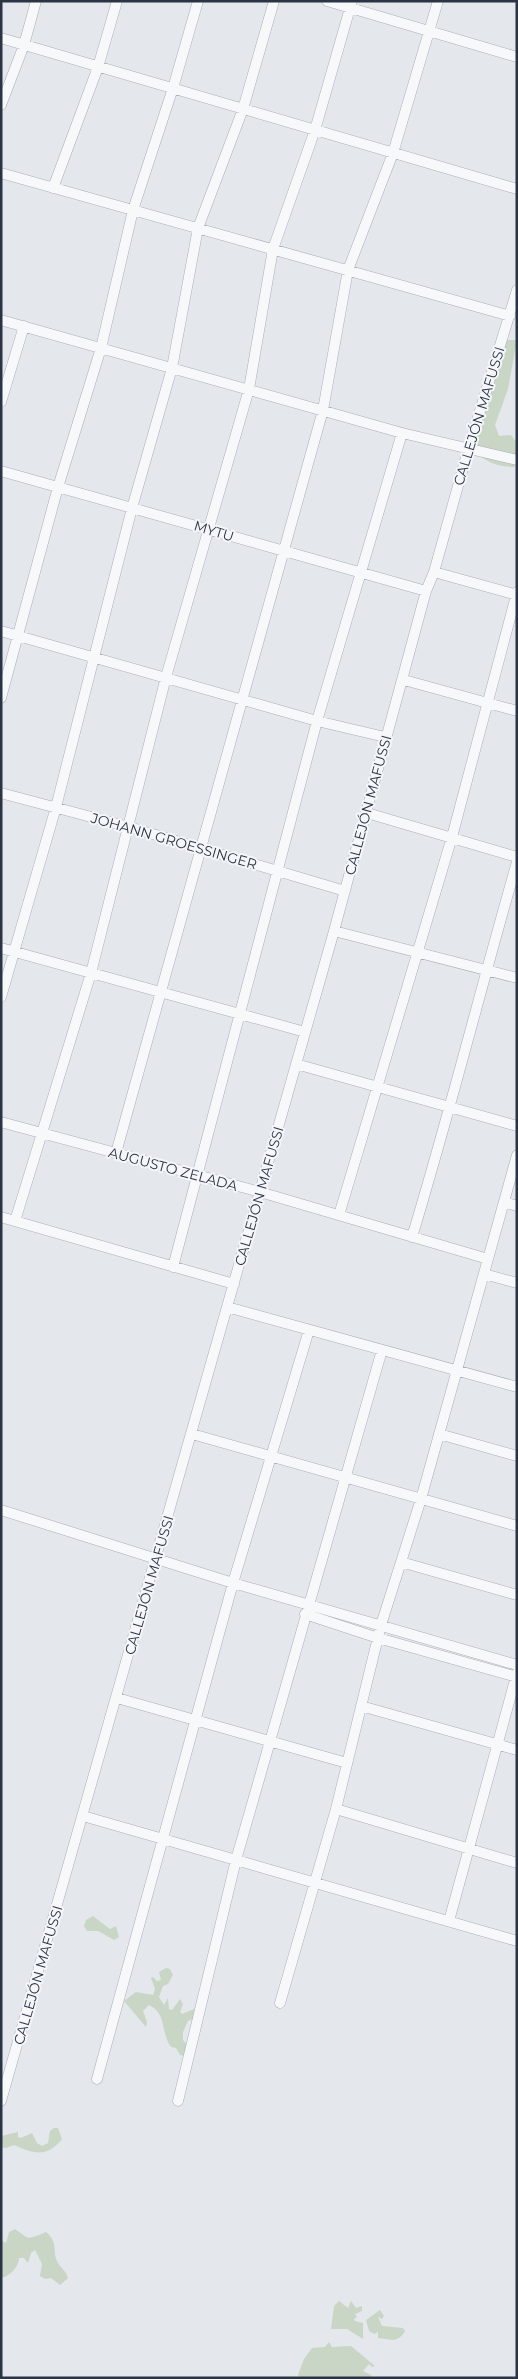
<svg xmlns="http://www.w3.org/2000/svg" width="518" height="2379" viewBox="0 0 518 2379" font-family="Montserrat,sans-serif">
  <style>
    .green { fill: #c9d6c5 }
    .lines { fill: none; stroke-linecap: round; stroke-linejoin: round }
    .minor-casing { stroke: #a9aeb7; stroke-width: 11 }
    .minor { stroke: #f7f8fa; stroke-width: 10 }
    .labels { text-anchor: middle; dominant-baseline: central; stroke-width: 4; stroke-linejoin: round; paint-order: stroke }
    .street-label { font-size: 14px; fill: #2b3445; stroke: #f4f6f9 }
  </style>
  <rect width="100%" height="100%" fill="#e4e7ec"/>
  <!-- green -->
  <path class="green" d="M 506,340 L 517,340 L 508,389 L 495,425 L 499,436 L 511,435 L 517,443 L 515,467 C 498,467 484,462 473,449 Z
    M 93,1916 L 110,1929 L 116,1926 L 119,1937 L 114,1940 L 98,1931 L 87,1931 L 84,1926 L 86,1920 Z
    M 166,1968 L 170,1969 L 173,1975 L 168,1984 L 163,1986 L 159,1997 L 164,2005 L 168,1998 L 169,2009 L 172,2010 L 180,1999 L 183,2004 L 180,2012 L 182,2014 L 194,2009 L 193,2019 L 188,2021 L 183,2032 L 183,2040 L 189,2047 L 186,2056 L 180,2055 L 176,2048 L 171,2047 C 161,2034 167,2013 149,2005 L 143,2011 L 147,2022 L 146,2027 L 124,2001 L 136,1992 L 153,1995 L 155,1989 L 151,1978 L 153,1977 L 157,1981 L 161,1980 L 159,1972 Z
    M 54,2128 L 58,2128 L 62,2139 C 47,2158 34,2154 14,2145 L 6,2148 L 1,2147 L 1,2136 L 18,2132 L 18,2137 L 21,2138 L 32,2133 L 37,2143 L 42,2146 L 48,2143 L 50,2131 Z
    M 15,2229 C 30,2240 27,2240 46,2232 C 59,2243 52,2251 57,2261 C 60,2268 66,2270 68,2278 L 60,2285 L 51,2278 L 45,2279 L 40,2276 L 42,2264 L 35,2250 L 31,2253 L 28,2263 L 24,2258 L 19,2258 C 19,2267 9,2277 1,2278 L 1,2240 L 6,2243 L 9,2232 Z
    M 339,2301 L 348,2308 L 351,2301 L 356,2308 L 362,2306 L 362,2311 L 355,2314 L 357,2317 L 354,2319 L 355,2321 L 363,2323 L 363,2339 L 347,2329 L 331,2329 L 334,2306 Z
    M 380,2310 L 384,2316 L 382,2319 L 378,2317 L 382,2326 L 403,2328 L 405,2331 C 398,2344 389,2339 378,2338 L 378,2332 L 374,2334 L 369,2331 L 366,2320 Z
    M 329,2342 L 332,2347 L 351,2346 L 375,2366 L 372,2367 L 369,2364 L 363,2371 L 371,2375 L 371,2378 L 300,2378 L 298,2375 L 304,2359 L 312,2348 L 325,2347 Z"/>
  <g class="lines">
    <defs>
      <path id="minor" d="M 327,1 L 517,57
        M 1,38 L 517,189
        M 1,105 L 24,45 L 36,1
        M 1,173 L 510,316
        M 53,188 L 98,67 L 117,1
        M 1,320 L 402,433 L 517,460
        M 1,402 L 24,326
        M 1,471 L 426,591
        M 434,572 L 517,595
        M 1,631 L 317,721 L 385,737
        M 404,680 L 517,711
        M 1,698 L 58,487 L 101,348 L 133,210 L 173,88 L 198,1
        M 1,793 L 129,827 L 345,891
        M 367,813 L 517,857
        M 334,931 L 517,978
        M 1,948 L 305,1032
        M 1,997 L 56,807 L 132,508 L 172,368 L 198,228 L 243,109 L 274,1
        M 296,1064 L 517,1126
        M 1,1122 L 260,1192 L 488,1259
        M 116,1153 L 323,410 L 348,270 L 393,153 L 438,1
        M 504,1202 L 517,1206
        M 339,1215 L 452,837 L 517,592
        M 1,1217 L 234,1284
        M 15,1221 L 91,973 L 166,677 L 249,389 L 273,249 L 315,130 L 352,1
        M 412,1237 C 450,1112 481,987 517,862
        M 173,1267 L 317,721 L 402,433
        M 484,1274 L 517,1283
        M 227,1307 L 517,1387
        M 192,1434 L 517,1526
        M 439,1434 L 517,1456
        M 1,1510 L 233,1583 L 517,1665
        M 401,1562 L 517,1595
        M 305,1614 L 378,1638 L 517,1677
        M 117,1698 L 347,1763
        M 361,1706 L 517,1750
        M 336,1809 L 517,1863
        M 83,1816 L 517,1941
        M 449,1921 L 517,1673
        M 280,2003 L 336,1809 L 381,1625 L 421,1499 L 517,1155
        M 97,2079 L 233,1583 L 309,1330
        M 1,2101 L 334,931 L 426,591 L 434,572 L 468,450 L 517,290
        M 178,2101 L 236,1860 L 382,1350"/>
    </defs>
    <!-- minor casing -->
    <use href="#minor" class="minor-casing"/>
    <!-- minor -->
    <use href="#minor" class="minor"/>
  </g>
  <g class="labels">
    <!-- street labels -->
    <g class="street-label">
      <text transform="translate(479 416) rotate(-73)">CALLEJÓN MAFUSSI</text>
      <text transform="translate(214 531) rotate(17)">MYTU</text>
      <text transform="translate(368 805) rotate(-75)">CALLEJÓN MAFUSSI</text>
      <text transform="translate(174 841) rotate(16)">JOHANN GROESSINGER</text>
      <text transform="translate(173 1169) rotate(15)">AUGUSTO ZELADA</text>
      <text transform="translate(259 1196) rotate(-74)">CALLEJÓN MAFUSSI</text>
      <text transform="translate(149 1585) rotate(-74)">CALLEJÓN MAFUSSI</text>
      <text transform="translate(38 1975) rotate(-74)">CALLEJÓN MAFUSSI</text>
    </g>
  </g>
  <!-- border -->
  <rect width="518" height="2379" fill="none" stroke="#2b3445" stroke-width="5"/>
</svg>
